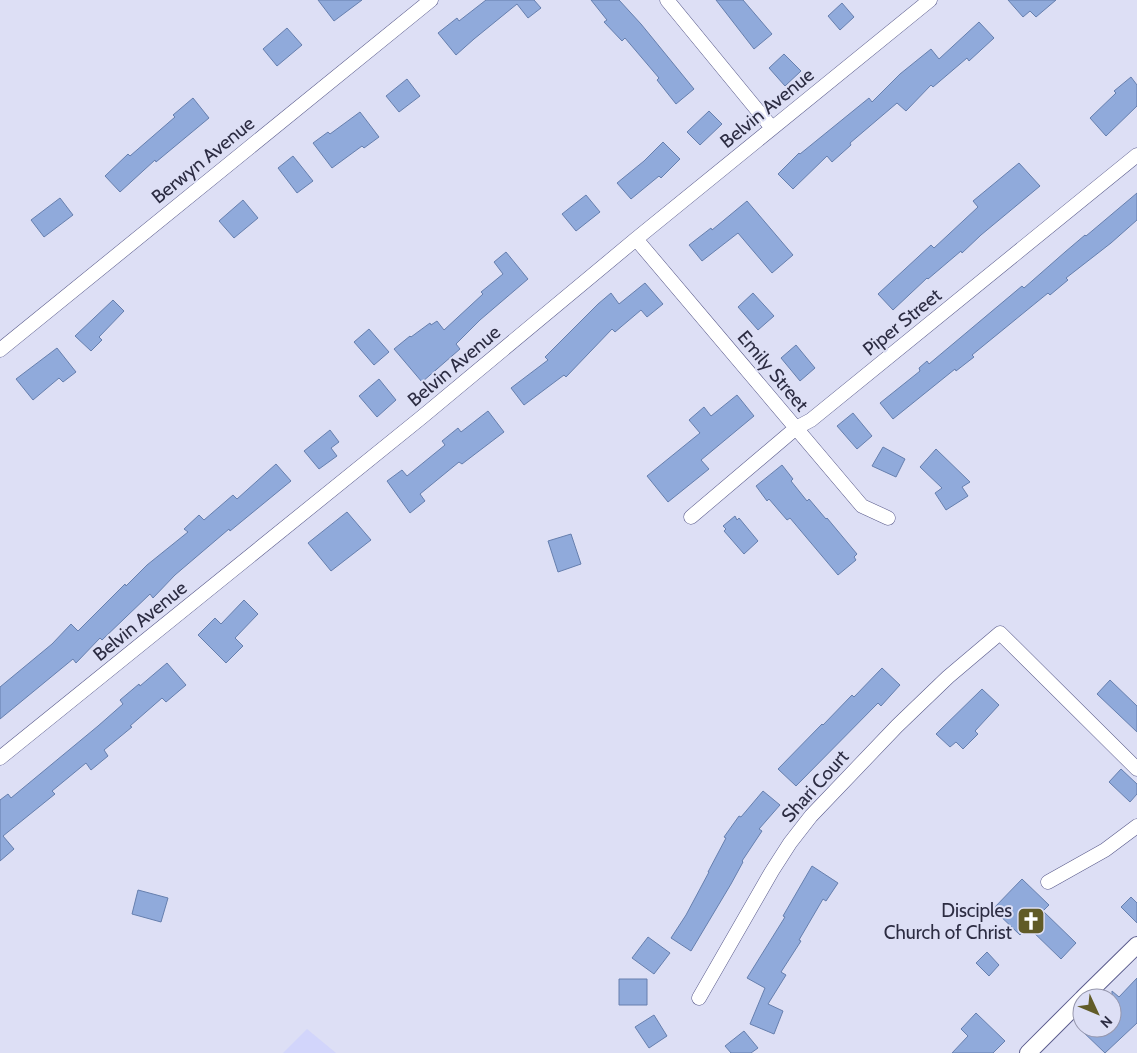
<svg xmlns="http://www.w3.org/2000/svg" width="1137" height="1053" viewBox="0 0 1137 1053" font-family="Cabin,sans-serif">
  <style>
    .built { fill: #d2d5fb }
    .building { fill: #90aadb; stroke: #667fae }
    .lines { fill: none; stroke-linecap: round; stroke-linejoin: round }
    .minor-casing { stroke: #595a8b; stroke-width: 15 }
    .tertiary-casing { stroke: #595a8b; stroke-width: 18 }
    .minor { stroke: #fff; stroke-width: 14 }
    .tertiary { stroke: #fff; stroke-width: 16 }
    .labels { text-anchor: middle; dominant-baseline: central; stroke-width: 4; stroke-linejoin: round; paint-order: stroke }
    .street-label { font-size: 19px; fill: #2c2c42; stroke: #dddff5 }
    .poi-label { font-size: 19px; fill: #2c2c42; stroke: #dddff5; text-anchor: end }
  </style>
  <rect width="100%" height="100%" fill="#dddff5"/>
  <!-- built -->
  <path class="built" d="M 307,1029 L 336,1053 L 283,1053 Z"/>
  <!-- building -->
  <path class="building" d="M 318,0 L 362,0 L 334,21 Z
    M 486,0 L 534,0 L 541,8 L 528,18 L 517,4 L 474,39 L 456,55 L 438,33 L 457,18 L 459,21 Z
    M 591,0 L 619,0 L 641,24 L 694,89 L 676,104 L 657,80 L 659,78 L 625,38 L 622,41 L 604,22 L 607,20 Z
    M 716,0 L 743,0 L 772,34 L 754,49 Z
    M 1008,0 L 1056,0 L 1036,17 L 1030,11 L 1023,17 Z
    M 842,3 L 854,17 L 840,30 L 828,16 Z
    M 979,22 L 994,38 L 969,61 L 967,58 L 933,87 L 931,85 L 906,111 L 897,103 L 850,143 L 851,145 L 832,162 L 827,156 L 793,189 L 778,174 L 799,153 L 800,154 L 869,98 L 872,102 L 900,74 L 931,49 L 939,59 Z
    M 287,28 L 302,45 L 277,66 L 263,49 Z
    M 784,54 L 801,71 L 785,86 L 769,68 Z
    M 1131,77 L 1137,85 L 1137,106 L 1106,136 L 1090,118 L 1116,93 L 1114,91 Z
    M 407,79 L 420,96 L 399,112 L 386,96 Z
    M 193,98 L 209,118 L 156,162 L 155,160 L 120,192 L 105,176 L 128,154 L 130,156 L 175,117 L 173,115 Z
    M 709,111 L 722,124 L 700,145 L 687,132 Z
    M 360,112 L 379,137 L 364,148 L 362,146 L 332,168 L 313,143 L 328,132 L 330,134 Z
    M 663,142 L 680,159 L 661,178 L 659,176 L 631,199 L 617,183 L 644,161 Z
    M 293,156 L 313,181 L 297,193 L 278,168 Z
    M 1019,163 L 1040,186 L 981,235 L 962,253 L 961,251 L 928,279 L 927,278 L 893,310 L 878,294 L 931,245 L 934,248 L 978,207 L 973,201 Z
    M 1137,193 L 1137,220 L 1111,243 L 1066,278 L 1068,280 L 1050,295 L 1048,293 L 972,355 L 974,357 L 956,371 L 955,369 L 893,419 L 880,403 L 920,371 L 919,368 L 927,361 L 929,364 L 1022,286 L 1024,288 L 1065,252 L 1085,235 L 1086,236 Z
    M 586,195 L 600,212 L 576,231 L 562,214 Z
    M 60,198 L 73,215 L 44,237 L 31,220 Z
    M 243,200 L 258,218 L 234,238 L 219,221 Z
    M 747,201 L 793,255 L 772,273 L 738,233 L 702,261 L 689,245 L 711,228 L 712,230 Z
    M 506,252 L 528,279 L 480,320 L 456,344 L 460,349 L 422,382 L 394,349 L 410,336 L 411,337 L 430,323 L 431,325 L 437,321 L 444,330 L 483,294 L 481,292 L 503,274 L 494,262 Z
    M 645,283 L 663,304 L 647,317 L 641,310 L 615,332 L 612,329 L 566,377 L 564,375 L 524,405 L 511,388 L 548,360 L 545,357 L 598,304 L 611,293 L 619,304 Z
    M 753,293 L 774,316 L 758,330 L 738,307 Z
    M 113,300 L 124,311 L 99,337 L 102,340 L 91,351 L 75,336 Z
    M 369,329 L 389,352 L 374,365 L 354,342 Z
    M 796,345 L 815,368 L 800,381 L 781,358 Z
    M 57,348 L 76,372 L 63,382 L 59,378 L 33,400 L 16,379 Z
    M 379,379 L 396,400 L 377,417 L 359,396 Z
    M 737,395 L 754,416 L 701,460 L 709,469 L 668,502 L 647,476 L 700,433 L 689,420 L 704,407 L 711,416 Z
    M 488,411 L 504,432 L 462,464 L 459,462 L 420,494 L 425,501 L 410,513 L 387,481 L 402,470 L 407,476 L 445,445 L 442,441 L 458,428 L 461,432 Z
    M 853,413 L 872,436 L 857,449 L 837,426 Z
    M 330,430 L 339,442 L 331,448 L 337,456 L 319,469 L 304,451 Z
    M 883,447 L 905,459 L 896,477 L 872,466 Z
    M 936,449 L 970,482 L 962,487 L 968,496 L 946,510 L 935,493 L 942,488 L 920,467 Z
    M 276,464 L 291,481 L 230,531 L 229,529 L 175,575 L 153,598 L 150,594 L 102,640 L 100,638 L 76,663 L 73,659 L 0,719 L 0,687 L 52,644 L 71,624 L 78,631 L 125,584 L 126,586 L 147,565 L 188,532 L 184,529 L 199,515 L 204,520 L 233,495 L 237,499 Z
    M 782,465 L 793,479 L 791,481 L 807,501 L 809,499 L 826,519 L 827,518 L 857,554 L 854,557 L 856,560 L 838,575 L 790,518 L 787,520 L 769,499 L 767,501 L 756,486 Z
    M 347,512 L 371,540 L 331,571 L 308,543 Z
    M 735,516 L 737,520 L 739,518 L 758,541 L 744,554 L 724,531 L 726,529 L 723,526 Z
    M 571,534 L 581,564 L 558,572 L 548,541 Z
    M 244,600 L 258,614 L 235,638 L 243,646 L 226,663 L 198,635 L 215,618 L 221,624 Z
    M 167,663 L 186,685 L 166,702 L 162,698 L 130,726 L 132,727 L 104,750 L 108,756 L 91,770 L 86,763 L 52,791 L 55,794 L 3,836 L 14,849 L 0,861 L 0,800 L 8,794 L 11,798 L 98,726 L 123,704 L 120,700 L 139,684 L 140,686 Z
    M 882,668 L 900,685 L 881,706 L 878,703 L 796,786 L 778,769 L 822,724 L 823,725 L 852,695 L 854,697 Z
    M 1110,680 L 1137,706 L 1137,732 L 1097,694 Z
    M 982,689 L 999,705 L 975,731 L 978,734 L 963,749 L 956,742 L 950,747 L 936,734 Z
    M 1121,769 L 1137,784 L 1137,794 L 1130,802 L 1109,782 Z
    M 763,791 L 780,805 L 759,829 L 762,831 L 742,861 L 743,862 L 731,884 L 691,951 L 671,938 L 686,915 L 709,872 L 708,872 L 726,838 L 724,837 L 739,816 L 741,817 Z
    M 812,866 L 838,883 L 826,901 L 823,899 L 799,940 L 801,941 L 781,972 L 786,975 L 768,1004 L 783,1011 L 774,1034 L 750,1024 L 765,988 L 747,978 L 785,917 L 783,916 Z
    M 1022,879 L 1049,905 L 1043,911 L 1076,943 L 1061,959 L 1028,927 L 1020,935 L 993,909 Z
    M 138,890 L 168,898 L 161,922 L 132,914 Z
    M 1131,897 L 1137,903 L 1137,923 L 1121,907 Z
    M 648,937 L 670,953 L 654,974 L 632,958 Z
    M 987,952 L 999,965 L 989,976 L 976,963 Z
    M 1137,978 L 1137,1023 L 1105,1053 L 1079,1028 L 1112,1028 L 1112,991 L 1119,997 Z
    M 619,979 L 647,979 L 647,1005 L 619,1005 Z
    M 976,1013 L 1005,1041 L 993,1053 L 952,1053 L 968,1036 L 961,1029 Z
    M 654,1015 L 667,1036 L 649,1048 L 635,1027 Z
    M 744,1031 L 758,1048 L 751,1053 L 731,1053 L 725,1046 Z"/>
  <g class="lines">
    <defs>
      <path id="minor" d="M 667,0 L 772,128
        M 636,239 L 862,506 L 888,518
        M 0,350 L 431,0
        M 691,517 L 796,428 L 811,420 L 1137,155
        M 0,758 L 422,417 L 636,239 L 930,0
        M 1048,882 L 1105,850 L 1137,826
        M 699,998 L 772,871 L 790,843 L 811,816 L 897,726 L 948,677 L 1000,633 L 1137,769"/>
      <path id="tertiary" d="M 1083,998 L 1137,945
        M 1028,1053 L 1082,999"/>
    </defs>
    <!-- minor casing -->
    <use href="#minor" class="minor-casing"/>
    <!-- tertiary casing -->
    <use href="#tertiary" class="tertiary-casing"/>
    <!-- minor -->
    <use href="#minor" class="minor"/>
    <!-- tertiary -->
    <use href="#tertiary" class="tertiary"/>
  </g>
  <!-- icons -->
  <defs>
    <symbol id="church-square" viewBox="-11 -11 22 22"><rect x="-9" y="-9" width="18" height="18" rx="4" fill="#615b27" stroke="#dddff5"/><path d="M-1.2-6h2.4v3.5h3.3v2.4h-3.3V6h-2.4V-.1h-3.3v-2.4h3.3Z" fill="#fff"/></symbol>
  </defs>
  <g fill-rule="evenodd">
    <use href="#church-square" x="1015" y="905" width="32" height="32"/>
  </g>
  <g class="labels">
    <!-- street labels -->
    <g class="street-label">
      <text transform="translate(767 108) rotate(-39)">Belvin Avenue</text>
      <text transform="translate(203 160) rotate(-39)">Berwyn Avenue</text>
      <text transform="translate(902 322) rotate(-39)">Piper Street</text>
      <text transform="translate(454 366) rotate(-40)">Belvin Avenue</text>
      <text transform="translate(773 371) rotate(50)">Emily Street</text>
      <text transform="translate(140 621) rotate(-39)">Belvin Avenue</text>
      <text transform="translate(815 786) rotate(-48)">Shari Court</text>
    </g>
    <!-- poi labels -->
    <g class="poi-label">
      <text x="1012" y="910">Disciples<tspan x="1012" dy="22">Church of Christ</tspan></text>
    </g>
  </g>
  <!-- north arrow -->
  <g transform="translate(1097 1013) rotate(134)"><circle r="24" fill="#dddff5" stroke="#9697ad"/>
  <path d="M0-4L9 19L0 12L-9 19Z" fill="#615b27"/>
  <text y="-8" font-size="14" font-weight="bold" text-anchor="middle" fill="#2c2c42">N</text>
  </g>
</svg>
